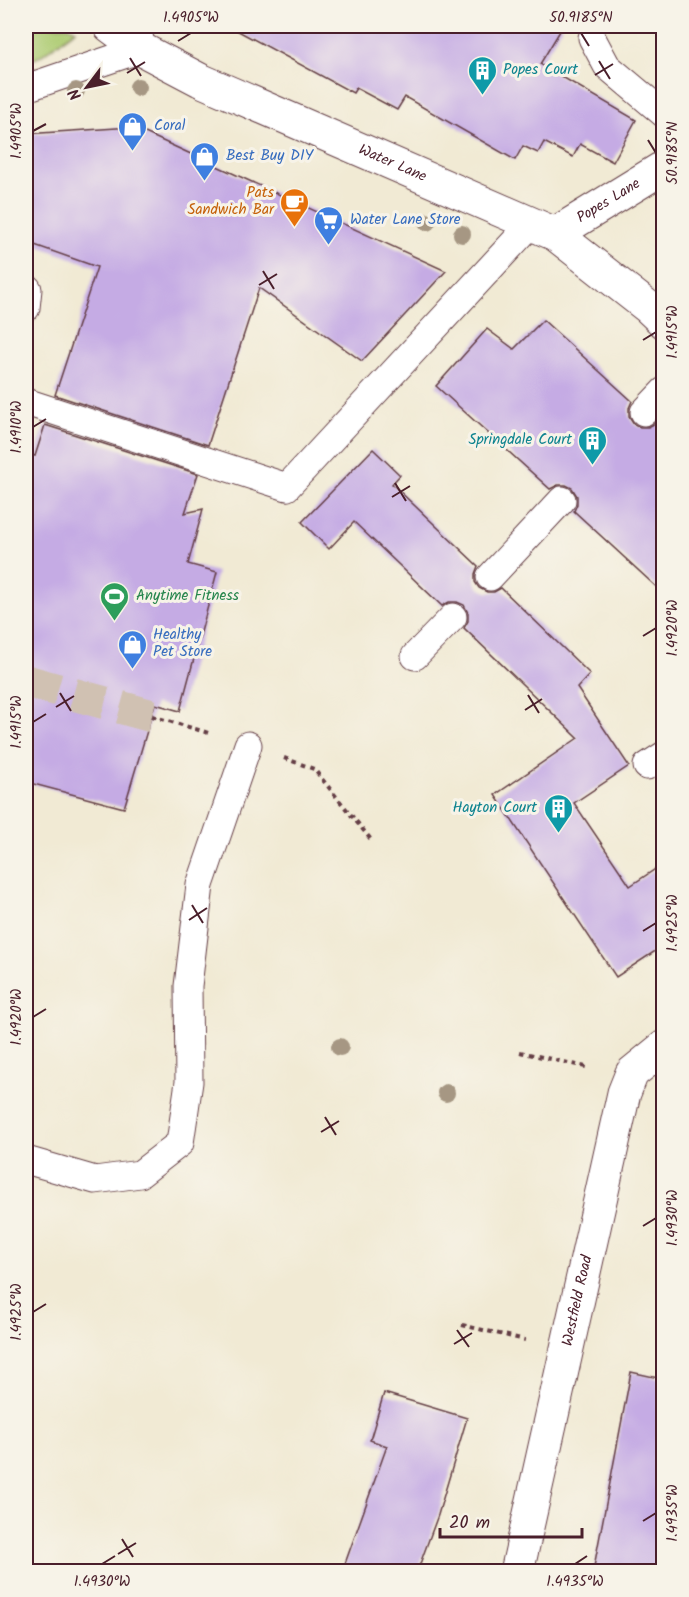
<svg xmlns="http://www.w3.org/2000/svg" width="689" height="1597" viewBox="0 0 689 1597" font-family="Kalam,sans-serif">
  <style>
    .green { fill: #aecc73; stroke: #7c764f; stroke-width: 1.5 }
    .building { fill: #c5abe4 }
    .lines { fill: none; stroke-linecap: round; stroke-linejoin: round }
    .pedestrian-tunnel { stroke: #d0c1b2; stroke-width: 33; stroke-dasharray: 33 16; stroke-linecap: butt }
    .service-casing { stroke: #633d44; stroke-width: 29 }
    .minor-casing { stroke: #633d44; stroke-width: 35 }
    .tertiary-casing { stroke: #633d44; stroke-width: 35 }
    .path { stroke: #633d44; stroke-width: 4; stroke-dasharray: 4.5 4.5; stroke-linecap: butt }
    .service { stroke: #fff; stroke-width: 27 }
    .minor { stroke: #fff; stroke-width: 33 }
    .tertiary { stroke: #fff; stroke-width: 33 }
    .tree { fill: #a69783 }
    .ticks { fill: none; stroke: #4a1f2b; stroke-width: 2 }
    .labels { text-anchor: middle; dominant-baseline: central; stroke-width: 6; stroke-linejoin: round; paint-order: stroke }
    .culture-label { font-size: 15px; fill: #0d838f; stroke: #f7f3e8; text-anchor: end }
    .shop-label { font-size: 15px; fill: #366cbe; stroke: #f7f3e8; text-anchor: start }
    .street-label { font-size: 15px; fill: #4a1f2b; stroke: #f7f3e8 }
    .food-label { font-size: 15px; fill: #c56008; stroke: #f7f3e8; text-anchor: end }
    .leisure-label { font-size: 15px; fill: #27864d; stroke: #f7f3e8; text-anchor: start }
    .neatline { fill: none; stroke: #4a1f2b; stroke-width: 2 }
    .ticks-label { font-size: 15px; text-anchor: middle; fill: #4a1f2b }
  </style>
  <rect width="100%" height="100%" fill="#f7f3e8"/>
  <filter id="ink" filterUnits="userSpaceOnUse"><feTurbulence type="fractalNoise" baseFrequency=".0167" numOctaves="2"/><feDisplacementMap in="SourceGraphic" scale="12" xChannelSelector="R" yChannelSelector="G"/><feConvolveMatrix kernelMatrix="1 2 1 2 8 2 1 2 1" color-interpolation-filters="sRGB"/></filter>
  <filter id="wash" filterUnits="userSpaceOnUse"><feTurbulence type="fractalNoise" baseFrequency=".008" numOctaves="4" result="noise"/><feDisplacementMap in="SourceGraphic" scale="24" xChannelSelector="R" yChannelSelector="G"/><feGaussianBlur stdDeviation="1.35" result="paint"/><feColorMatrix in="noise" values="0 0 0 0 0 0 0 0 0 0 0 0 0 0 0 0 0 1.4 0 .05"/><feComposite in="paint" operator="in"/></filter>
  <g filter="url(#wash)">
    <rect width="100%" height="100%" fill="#f1ead4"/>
    <!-- green -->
    <path class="green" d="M 26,26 L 68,26 L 76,30 L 39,57 L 26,62 Z"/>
    <g id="blocks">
      <!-- building -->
      <path class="building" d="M 229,26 L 563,26 L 540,64 L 636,120 L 613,162 L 580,144 L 573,157 L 544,142 L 538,153 L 523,146 L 515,160 L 405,97 L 397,110 L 356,88 L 353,93 Z
        M 132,127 L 446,271 L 362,361 L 259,288 L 208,445 L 55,395 L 97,267 L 26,242 L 26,134 Z
        M 543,320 L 632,401 L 629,408 L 629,416 L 634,424 L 640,427 L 648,427 L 656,423 L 663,430 L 663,593 L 574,511 L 577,504 L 577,496 L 572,488 L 566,485 L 558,485 L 550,489 L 436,386 L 487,329 L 514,349 Z
        M 45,425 L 198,474 L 185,513 L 203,509 L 188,564 L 217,572 L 180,711 L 155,704 L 124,808 L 26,782 L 26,501 L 31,455 L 35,456 Z
        M 373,449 L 400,475 L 392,484 L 478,566 L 475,574 L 475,582 L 479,588 L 487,592 L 494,592 L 501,588 L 590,674 L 577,688 L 629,766 L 574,803 L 630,886 L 663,864 L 663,946 L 616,977 L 495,795 L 578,738 L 464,628 L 468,621 L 468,613 L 464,605 L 457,602 L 449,602 L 442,606 L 354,522 L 329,549 L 302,522 Z
        M 631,1372 L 663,1379 L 663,1572 L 617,1572 L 594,1567 Z
        M 384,1393 L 467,1418 L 438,1515 L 417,1572 L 342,1572 L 387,1446 L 370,1440 Z"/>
    </g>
  </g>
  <g filter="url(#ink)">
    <use href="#blocks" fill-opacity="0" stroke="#633d44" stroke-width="1.5"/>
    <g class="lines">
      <!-- pedestrian-tunnel -->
      <path class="pedestrian-tunnel" d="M 26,681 L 152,716"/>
      <defs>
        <path id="service" d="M 592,38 L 607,66 L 664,114
          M 26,88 L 141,49 L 138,26
          M 26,308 L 28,289
          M 26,402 L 287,487 L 532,223
          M 644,412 L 664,391
          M 490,577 L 562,500
          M 415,656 L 453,617
          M 647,766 L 664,755
          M 26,1160 L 95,1180 L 140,1174 L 180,1143 L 189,1082 L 188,986 L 200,885 L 248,745"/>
        <g id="minor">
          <path id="s1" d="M 555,234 L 664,167"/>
          <path id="s2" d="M 517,1572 L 624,1093 L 632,1073 L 664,1047"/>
        </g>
        <g id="tertiary">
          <path id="s3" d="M 110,26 L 141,49 L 200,80 L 555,234 L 648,307 L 664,322"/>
        </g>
      </defs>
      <!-- service casing -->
      <use href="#service" class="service-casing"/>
      <!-- minor casing -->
      <use href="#minor" class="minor-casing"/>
      <!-- tertiary casing -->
      <use href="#tertiary" class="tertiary-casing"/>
      <!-- path -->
      <path class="path" d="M 152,716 L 212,734
        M 284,758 L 314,769 L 373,842
        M 520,1052 L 590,1068
        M 462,1325 L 525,1340"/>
      <!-- service -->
      <use href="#service" class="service"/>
      <!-- minor -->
      <use href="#minor" class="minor"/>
      <!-- tertiary -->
      <use href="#tertiary" class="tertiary"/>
    </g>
    <!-- trees -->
    <g class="tree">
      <circle cx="138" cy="87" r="9"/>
      <circle cx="76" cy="91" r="9"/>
      <circle cx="427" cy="222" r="9"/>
      <circle cx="462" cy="234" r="9"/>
      <circle cx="340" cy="1047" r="9"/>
      <circle cx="446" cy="1093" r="9"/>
    </g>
  </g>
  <!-- ticks -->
  <path class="ticks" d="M 581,33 L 589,46M 178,41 L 191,33M 130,58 L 141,76M 599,61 L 610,79M 127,73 L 145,62M 595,75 L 613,64M 33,131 L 46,124M 648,140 L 656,153M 263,271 L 274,289M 259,285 L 277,274M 643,340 L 656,332M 33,427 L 46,419M 395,483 L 406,501M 392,497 L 410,486M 643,636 L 656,628M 60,693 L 71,711M 528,695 L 539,713M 56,707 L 74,696M 525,710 L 542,699M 33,722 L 46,714M 192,905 L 203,923M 189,920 L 207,908M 643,931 L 656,923M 33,1017 L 46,1009M 325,1117 L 336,1135M 321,1132 L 339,1121M 643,1226 L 656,1218M 33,1312 L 46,1304M 457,1330 L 469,1347M 454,1344 L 472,1333M 643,1521 L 656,1513M 122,1539 L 133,1557M 118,1554 L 136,1543M 102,1564 L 115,1556M 575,1564 L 587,1556"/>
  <!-- icons -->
  <defs>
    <symbol id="building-pin" viewBox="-11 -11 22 30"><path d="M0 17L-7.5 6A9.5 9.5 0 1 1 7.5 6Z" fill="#0f9aa8" stroke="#f7f3e8"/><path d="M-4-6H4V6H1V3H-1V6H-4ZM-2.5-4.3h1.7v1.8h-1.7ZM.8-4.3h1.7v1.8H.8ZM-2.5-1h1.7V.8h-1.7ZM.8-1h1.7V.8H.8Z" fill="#fff"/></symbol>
    <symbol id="shop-pin" viewBox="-11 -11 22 30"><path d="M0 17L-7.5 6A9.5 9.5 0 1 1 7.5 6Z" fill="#3f7fe0" stroke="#f7f3e8"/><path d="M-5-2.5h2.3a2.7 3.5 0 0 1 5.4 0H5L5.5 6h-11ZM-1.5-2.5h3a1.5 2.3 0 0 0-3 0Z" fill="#fff"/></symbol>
    <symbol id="cafe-pin" viewBox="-11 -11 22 30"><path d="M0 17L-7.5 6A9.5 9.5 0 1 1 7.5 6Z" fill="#e8710a" stroke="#f7f3e8"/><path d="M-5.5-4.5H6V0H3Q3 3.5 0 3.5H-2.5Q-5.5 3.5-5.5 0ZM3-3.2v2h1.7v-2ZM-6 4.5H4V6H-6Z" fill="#fff"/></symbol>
    <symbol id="supermarket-pin" viewBox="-11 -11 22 30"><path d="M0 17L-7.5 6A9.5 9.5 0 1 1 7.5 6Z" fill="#3f7fe0" stroke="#f7f3e8"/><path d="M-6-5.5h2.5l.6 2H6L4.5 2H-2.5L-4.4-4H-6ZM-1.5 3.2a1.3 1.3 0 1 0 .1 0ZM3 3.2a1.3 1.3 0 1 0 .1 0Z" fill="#fff"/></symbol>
    <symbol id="stadium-pin" viewBox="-11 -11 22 30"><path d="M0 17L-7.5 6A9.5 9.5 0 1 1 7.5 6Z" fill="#2e9e5b" stroke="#f7f3e8"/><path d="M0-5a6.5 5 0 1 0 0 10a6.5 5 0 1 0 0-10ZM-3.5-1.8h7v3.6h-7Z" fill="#fff"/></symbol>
  </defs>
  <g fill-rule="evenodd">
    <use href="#building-pin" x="466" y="54" width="33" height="45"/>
    <use href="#shop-pin" x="116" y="110" width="33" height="45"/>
    <use href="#shop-pin" x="188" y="140" width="33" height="45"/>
    <use href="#cafe-pin" x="278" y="186" width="33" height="45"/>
    <use href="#supermarket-pin" x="312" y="204" width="33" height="45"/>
    <use href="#building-pin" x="576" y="424" width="33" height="45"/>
    <use href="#stadium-pin" x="98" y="580" width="33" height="45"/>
    <use href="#shop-pin" x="116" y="628" width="33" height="45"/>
    <use href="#building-pin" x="542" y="792" width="33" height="45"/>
  </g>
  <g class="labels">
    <!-- culture labels -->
    <g class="culture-label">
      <text x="503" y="70" text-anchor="start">Popes Court</text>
      <text x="572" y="440">Springdale Court</text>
      <text x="537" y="808">Hayton Court</text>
    </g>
    <!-- shop labels -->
    <g class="shop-label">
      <text x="154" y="126">Coral</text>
      <text x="226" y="156">Best Buy DIY</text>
      <text x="350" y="220">Water Lane Store</text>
      <text x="153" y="635">Healthy<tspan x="153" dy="17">Pet Store</tspan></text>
    </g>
    <!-- street labels -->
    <g class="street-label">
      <text stroke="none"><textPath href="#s3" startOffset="315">Water Lane</textPath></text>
      <text stroke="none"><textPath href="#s1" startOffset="63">Popes Lane</textPath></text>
      <text stroke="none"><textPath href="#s2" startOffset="278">Westfield Road</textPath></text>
    </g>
    <!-- food labels -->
    <g class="food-label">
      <text x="274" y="193">Pats<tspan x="274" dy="17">Sandwich Bar</tspan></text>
    </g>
    <!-- leisure labels -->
    <g class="leisure-label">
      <text x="136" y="596">Anytime Fitness</text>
    </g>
  </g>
  <!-- margin -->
  <rect width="689" height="1597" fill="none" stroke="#f7f3e8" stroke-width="66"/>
  <!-- north arrow -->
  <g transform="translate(87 87) rotate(238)" stroke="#f7f3e8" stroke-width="4.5" paint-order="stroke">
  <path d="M0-4.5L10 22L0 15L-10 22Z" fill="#4a1f2b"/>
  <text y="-9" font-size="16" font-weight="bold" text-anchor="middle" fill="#4a1f2b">N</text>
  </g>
  <!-- scale -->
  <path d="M440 1528v9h142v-9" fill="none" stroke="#4a1f2b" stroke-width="3"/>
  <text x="449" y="1528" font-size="18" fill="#4a1f2b" stroke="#f7f3e8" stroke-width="4.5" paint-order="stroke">20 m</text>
  <rect x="33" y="33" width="623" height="1531" class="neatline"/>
  <g class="ticks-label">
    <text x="191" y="22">1.4905°W</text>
    <text x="581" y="22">50.9185°N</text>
    <text transform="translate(16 131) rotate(-90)" y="5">1.4905°W</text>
    <text transform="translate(672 153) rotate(-90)" y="5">50.9185°N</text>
    <text transform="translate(672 332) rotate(-90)" y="5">1.4915°W</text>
    <text transform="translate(16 427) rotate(-90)" y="5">1.4910°W</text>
    <text transform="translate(672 628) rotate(-90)" y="5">1.4920°W</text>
    <text transform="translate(16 722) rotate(-90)" y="5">1.4915°W</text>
    <text transform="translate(672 923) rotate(-90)" y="5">1.4925°W</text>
    <text transform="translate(16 1017) rotate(-90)" y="5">1.4920°W</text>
    <text transform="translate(672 1218) rotate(-90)" y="5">1.4930°W</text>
    <text transform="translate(16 1312) rotate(-90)" y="5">1.4925°W</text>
    <text transform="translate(672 1513) rotate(-90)" y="5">1.4935°W</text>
    <text x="102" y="1586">1.4930°W</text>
    <text x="575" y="1586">1.4935°W</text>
  </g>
</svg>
